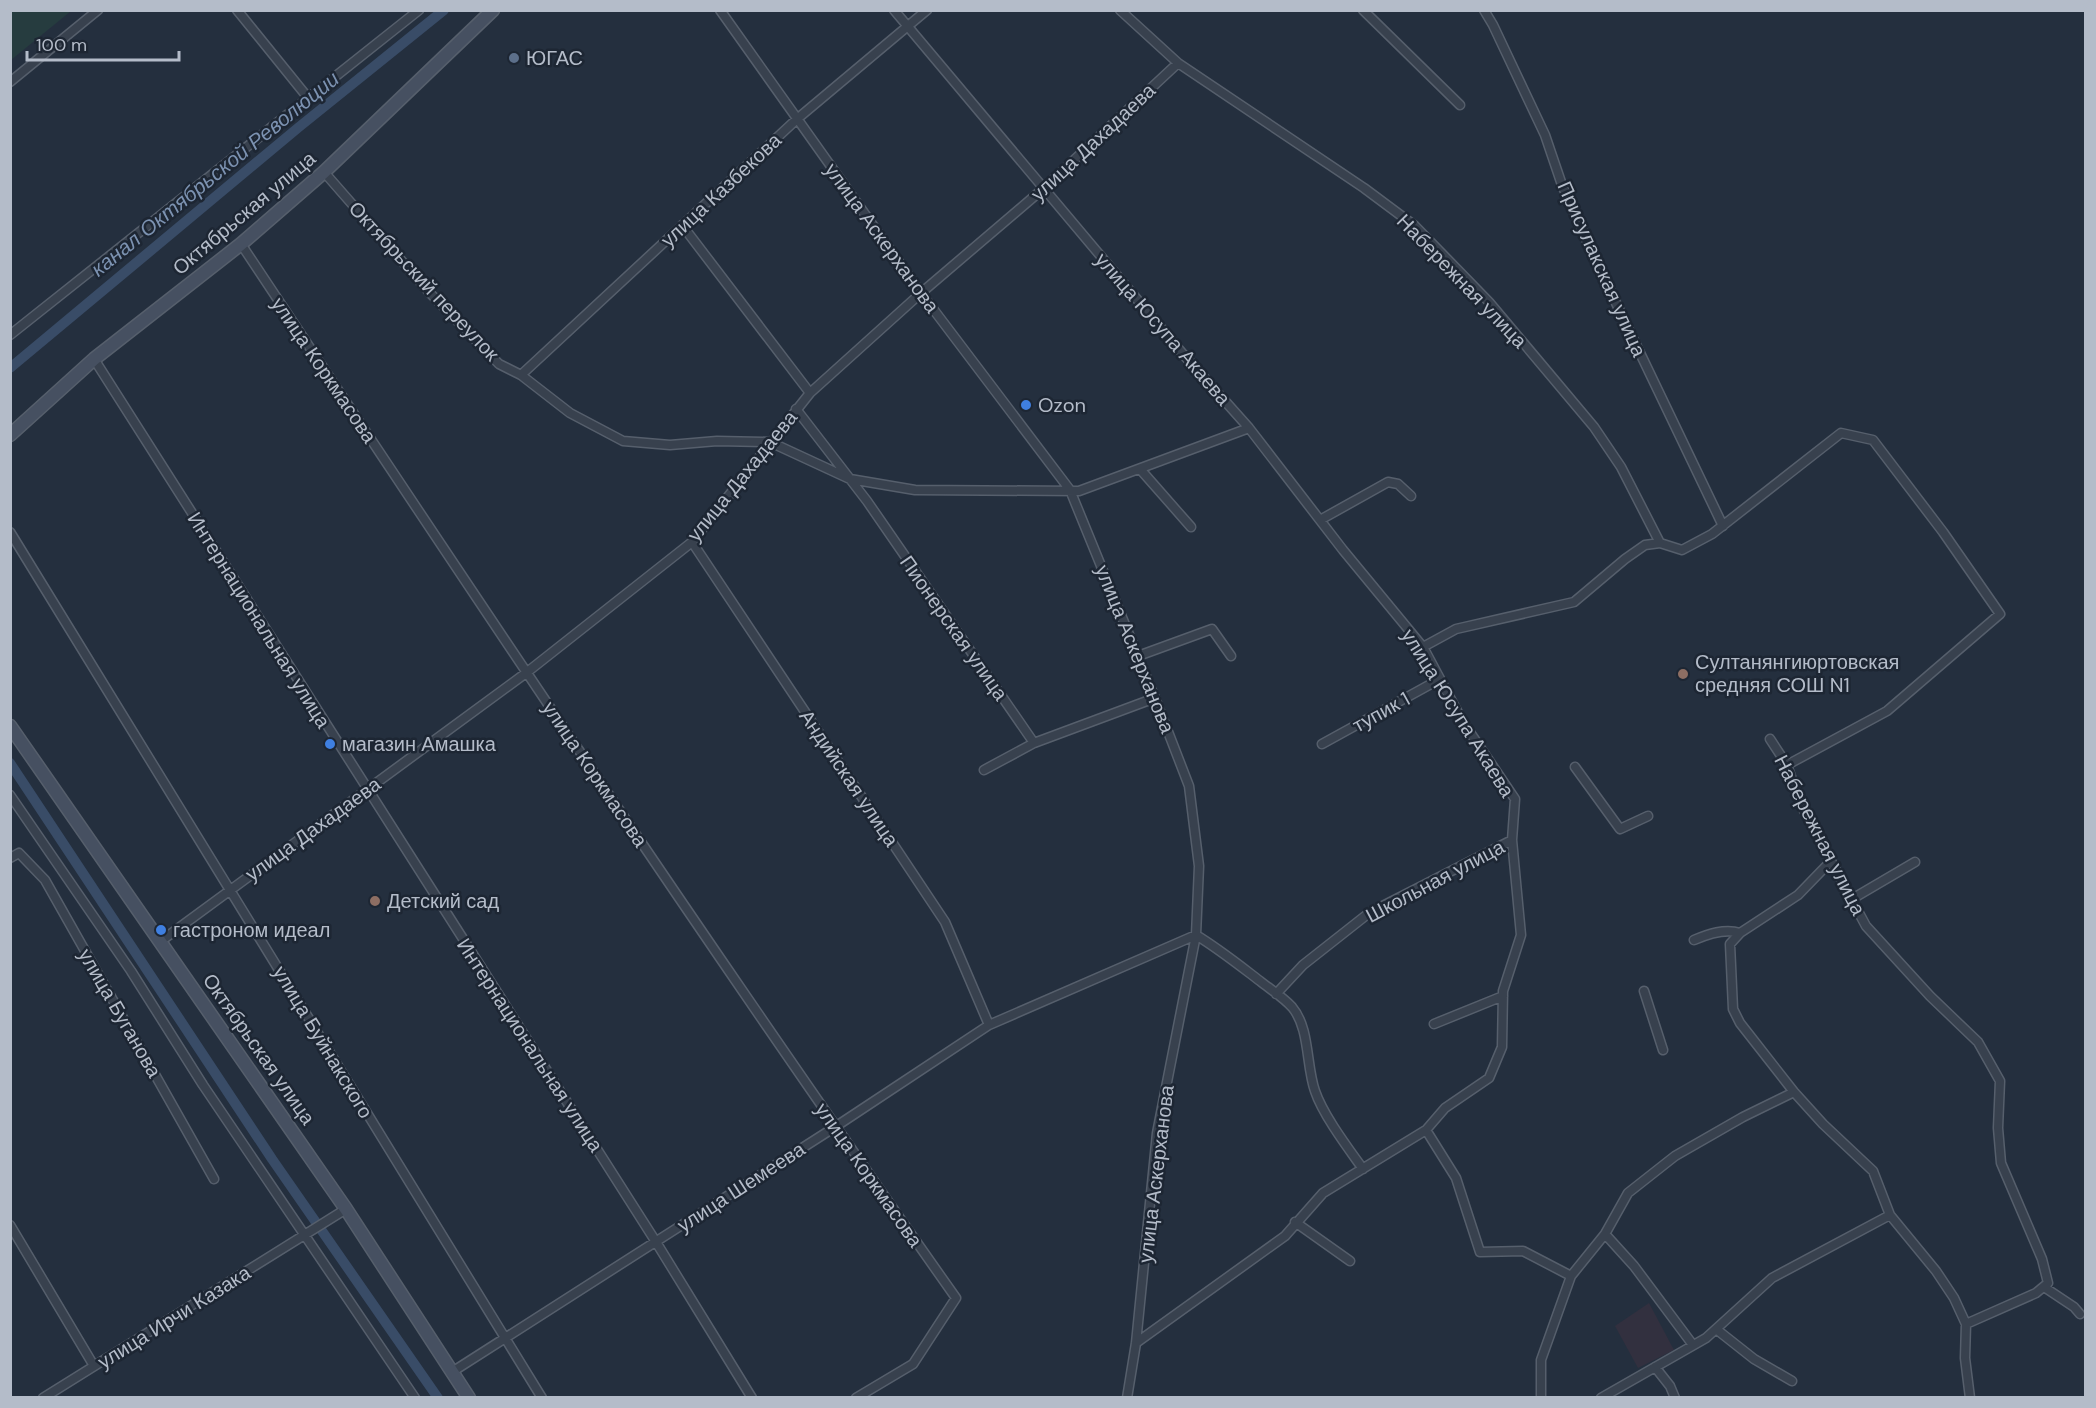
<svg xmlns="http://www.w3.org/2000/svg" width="2096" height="1408" viewBox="0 0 2096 1408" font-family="'DM Sans',sans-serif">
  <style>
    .medical { fill: #32303f }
    .green { fill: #263c3f }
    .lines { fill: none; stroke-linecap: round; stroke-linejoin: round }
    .canal { stroke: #394c67; stroke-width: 10 }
    .street-casing { stroke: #565f6c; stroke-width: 11 }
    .secondary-casing { stroke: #565f6c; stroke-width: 15 }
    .street { stroke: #38414e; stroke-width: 8 }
    .secondary { stroke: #465061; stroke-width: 12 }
    .service-dot { fill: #5c6f8a; stroke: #1d2633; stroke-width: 2 }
    .shop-dot { fill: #3f7fe0; stroke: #1d2633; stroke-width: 2 }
    .education-dot { fill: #8d6e63; stroke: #1d2633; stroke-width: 2 }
    .labels { text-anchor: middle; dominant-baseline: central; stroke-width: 5; stroke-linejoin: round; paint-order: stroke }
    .poi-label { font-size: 20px; fill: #b4bcc9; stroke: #1d2633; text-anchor: start }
    .street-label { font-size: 20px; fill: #b4bcc9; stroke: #1d2633 }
    .water-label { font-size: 21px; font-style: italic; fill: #7c92b1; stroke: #1d2633 }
  </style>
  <rect width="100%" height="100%" fill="#242f3e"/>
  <!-- medical -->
  <path class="medical" d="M 1649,1303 L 1674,1350 L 1638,1368 L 1615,1326 Z"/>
  <!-- green -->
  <path class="green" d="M 11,10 L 71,10 L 71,11 L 11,60 Z"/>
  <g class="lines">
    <!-- canal -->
    <path class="canal" d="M 10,368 L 299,127 L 444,10
      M 10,763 L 272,1159 L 438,1398"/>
    <defs>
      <path id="street" d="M 237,10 L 309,99
        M 720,10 L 921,293 L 1070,490 L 1155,698 L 1189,786 L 1199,866 L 1196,935 L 1157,1133 L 1136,1343 L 1127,1398
        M 894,10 L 1183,354 L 1249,428 L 1343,550 L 1423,647 L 1463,722 L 1515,799 L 1512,840 L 1521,935 L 1503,991 L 1502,1047 L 1489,1078 L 1445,1108 L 1426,1130 L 1323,1193 L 1285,1236 L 1136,1343
        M 1120,10 L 1178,63 L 1364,188 L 1415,226 L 1489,302 L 1594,427 L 1621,467 L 1660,543
        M 1363,10 L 1460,105
        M 1484,10 L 1493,25 L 1545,135 L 1562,185 L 1594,257 L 1723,526
        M 10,82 L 98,10
        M 324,172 L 428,291 L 499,364 L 521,375 L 570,413 L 623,441 L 670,445 L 717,441 L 770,442 L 850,479 L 915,490 L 1079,491 L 1249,428
        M 682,225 L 810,393
        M 241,244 C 476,598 711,951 956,1298 L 913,1364 L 856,1398
        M 10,335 L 419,10
        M 94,359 L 656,1242 L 752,1398
        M 521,375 L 797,119 L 927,10
        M 796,409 L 867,501 L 1034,743 L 1155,698
        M 1140,469 L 1191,527
        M 1320,520 L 1388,482 L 1398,484 L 1411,496
        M 10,532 L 542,1398
        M 692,542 L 945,922 L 989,1025
        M 1423,647 L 1456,629 L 1574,602 L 1625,559 L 1645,545 L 1660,543 L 1682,550 L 1712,534 L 1841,433 L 1873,440 L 1943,532 L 2000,614 L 1887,711 L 1787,765
        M 1138,656 L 1212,629 L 1231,656
        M 1770,739 L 1787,765 L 1801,805 L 1866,926 L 1930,996 L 1978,1042 L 2000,1081 L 1998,1128 L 2001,1163 L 2042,1259 L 2048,1283 L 2036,1293 L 1966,1324
        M 1322,744 L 1440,679
        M 1575,767 L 1620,829 L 1648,816
        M 984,770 L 1034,743
        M 10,795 L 131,971 L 203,1085 L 415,1398
        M 10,858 L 19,853 L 45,880 L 214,1179
        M 1831,861 L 1798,895 L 1740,933 L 1730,944 L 1733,1009 L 1740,1023 L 1794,1092 L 1823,1124 L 1873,1171 L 1890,1215 L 1936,1271 L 1954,1298 L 1966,1324 L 1965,1358 L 1970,1398
        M 1852,899 L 1915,862
        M 1694,940 C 1708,934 1725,928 1740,933
        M 161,941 L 526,673 L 692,542 L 810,393 L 921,293 L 1044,188 L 1178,63
        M 1644,991 L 1663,1050
        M 1276,994 L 1303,965 L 1369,913 L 1512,840
        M 1434,1024 L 1503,996
        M 1426,1130 L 1456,1178 L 1480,1252 L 1523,1251 L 1571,1276
        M 1295,1222 L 1350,1261
        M 10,1225 L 94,1366
        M 1605,1234 L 1634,1266 L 1693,1345
        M 2044,1287 L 2074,1307 L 2080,1314
        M 1716,1329 L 1754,1359 L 1792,1381
        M 1655,1367 L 1670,1386 L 1675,1398
        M 452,1372 L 835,1127 L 989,1025 L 1196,935 C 1219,949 1239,965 1260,981 C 1270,989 1283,997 1292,1007 C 1310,1028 1306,1066 1315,1091 C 1323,1115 1348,1148 1363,1169
        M 43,1398 L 346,1209
        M 1541,1398 L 1541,1360 L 1571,1276 L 1605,1234 L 1628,1193 L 1675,1156 L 1743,1117 L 1794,1092
        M 1601,1398 L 1706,1338 L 1772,1278 L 1890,1215"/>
      <path id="secondary" d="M 10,435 L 94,359 L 241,244 L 324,172 L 493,10
        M 10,726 L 346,1209 L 469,1398"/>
    </defs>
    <!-- street casing -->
    <use href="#street" class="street-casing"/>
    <!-- secondary casing -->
    <use href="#secondary" class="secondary-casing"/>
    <!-- street -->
    <use href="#street" class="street"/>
    <!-- secondary -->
    <use href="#secondary" class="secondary"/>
  </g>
  <!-- markers -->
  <circle class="service-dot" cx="514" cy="58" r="6"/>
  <g class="shop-dot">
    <circle cx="1026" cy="405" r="6"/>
    <circle cx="330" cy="744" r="6"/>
    <circle cx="161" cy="930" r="6"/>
  </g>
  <g class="education-dot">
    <circle cx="1683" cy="674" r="6"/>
    <circle cx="375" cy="901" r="6"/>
  </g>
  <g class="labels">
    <!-- poi labels -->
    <g class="poi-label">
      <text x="526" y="58">ЮГАС</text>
      <text x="1038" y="405">Ozon</text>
      <text x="1695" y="662">Султанянгиюртовская<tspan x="1695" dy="23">средняя СОШ N1</tspan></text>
      <text x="342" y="744">магазин Амашка</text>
      <text x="387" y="901">Детский сад</text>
      <text x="173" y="930">гастроном идеал</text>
    </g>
    <!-- street labels -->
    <g class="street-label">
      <text transform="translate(1093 142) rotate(-43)">улица Дахадаева</text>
      <text transform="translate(721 190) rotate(-43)">улица Казбекова</text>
      <text transform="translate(244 213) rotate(-40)">Октябрьская улица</text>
      <text transform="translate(882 238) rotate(54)">улица Аскерханова</text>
      <text transform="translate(1602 269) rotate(66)">Присулакская улица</text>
      <text transform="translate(424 281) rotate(47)">Октябрьский переулок</text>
      <text transform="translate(1462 281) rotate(46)">Набережная улица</text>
      <text transform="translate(1163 329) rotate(49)">улица Юсупа Акаева</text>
      <text transform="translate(324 370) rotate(56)">улица Коркмасова</text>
      <text transform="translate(742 476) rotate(-51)">улица Дахадаева</text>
      <text transform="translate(259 620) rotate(58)">Интернациональная улица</text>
      <text transform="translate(954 628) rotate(55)">Пионерская улица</text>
      <text transform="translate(1135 649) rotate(68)">улица Аскерханова</text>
      <text transform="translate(1381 712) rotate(-29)">тупик 1</text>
      <text transform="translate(1458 713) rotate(58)">улица Юсупа Акаева</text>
      <text transform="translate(595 774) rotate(56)">улица Коркмасова</text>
      <text transform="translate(849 778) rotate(56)">Андийская улица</text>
      <text transform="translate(313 829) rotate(-36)">улица Дахадаева</text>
      <text transform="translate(1820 835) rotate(63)">Набережная улица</text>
      <text transform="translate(1435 881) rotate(-28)">Школьная улица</text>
      <text transform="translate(120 1013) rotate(60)">улица Буганова</text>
      <text transform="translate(323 1042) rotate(59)">улица Буйнакского</text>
      <text transform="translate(530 1045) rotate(57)">Интернациональная улица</text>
      <text transform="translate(259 1049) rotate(55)">Октябрьская улица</text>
      <text transform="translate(1156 1174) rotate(-83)">улица Аскерханова</text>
      <text transform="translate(869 1175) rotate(55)">улица Коркмасова</text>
      <text transform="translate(741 1187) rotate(-33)">улица Шемеева</text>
      <text transform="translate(174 1317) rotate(-32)">улица Ирчи Казака</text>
    </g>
    <!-- water labels -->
    <g class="water-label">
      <text transform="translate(215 174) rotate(-39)">канал Октябрьской Революции</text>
    </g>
  </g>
  <!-- border -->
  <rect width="2096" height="1408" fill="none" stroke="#b4bcc9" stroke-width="24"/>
  <!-- scale -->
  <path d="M27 51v9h152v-9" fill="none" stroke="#b4bcc9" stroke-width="3"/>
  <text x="36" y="51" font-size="18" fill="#b4bcc9" stroke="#1d2633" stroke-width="4.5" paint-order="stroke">100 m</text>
</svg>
